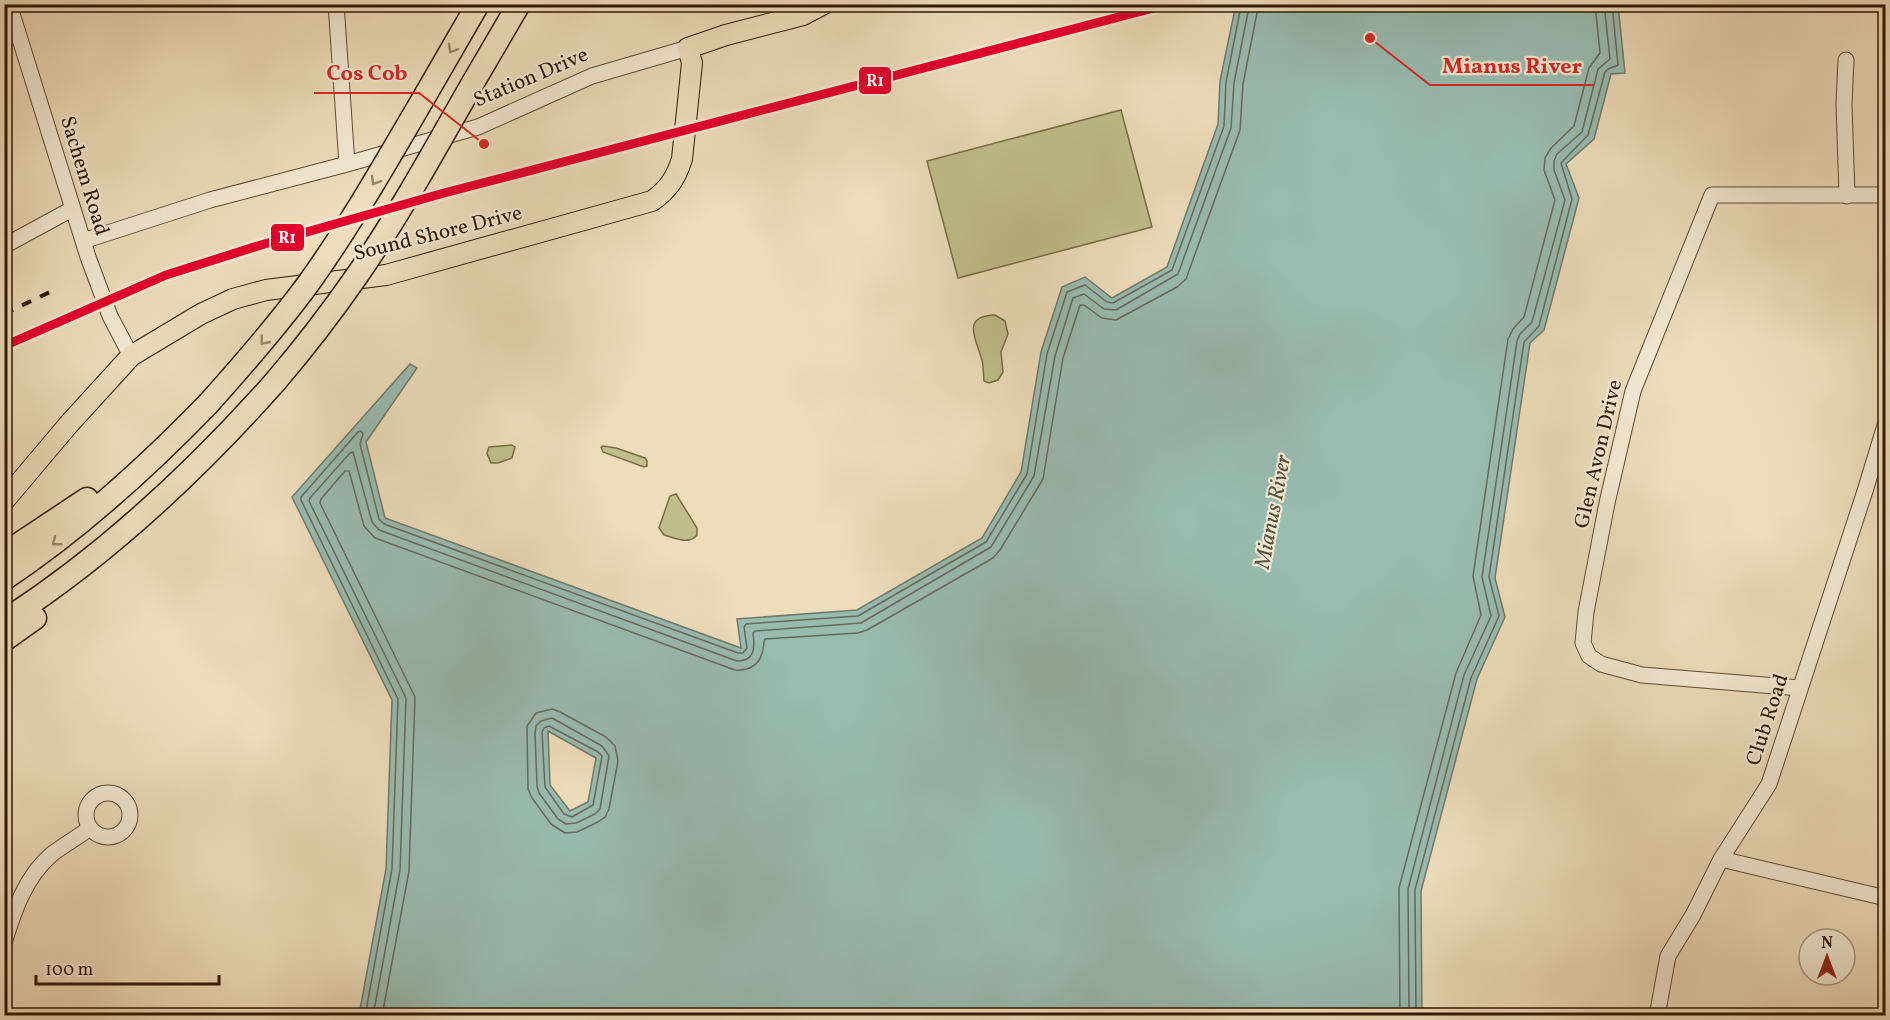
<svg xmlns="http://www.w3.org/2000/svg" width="1890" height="1020" viewBox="0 0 1890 1020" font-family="Vollkorn,serif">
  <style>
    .green { fill: #c0bf8b; stroke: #796b48; stroke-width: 1.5 }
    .water { fill: #99bcb1; stroke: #707a6c; stroke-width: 1.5; fill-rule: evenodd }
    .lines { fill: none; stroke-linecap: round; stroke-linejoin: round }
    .shore { stroke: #666a5b; stroke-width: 1.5 }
    .minor-casing { stroke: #614832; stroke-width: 17 }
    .major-casing { stroke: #321705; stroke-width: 22 }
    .highway-casing { stroke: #321705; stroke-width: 25 }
    .minor { stroke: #f3e9d3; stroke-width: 15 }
    .major { stroke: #edddbb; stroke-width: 20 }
    .highway { stroke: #edddbb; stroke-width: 22 }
    .rail { stroke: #321705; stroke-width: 4; stroke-dasharray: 10 10; stroke-linecap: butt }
    .highway-bridge-casing { stroke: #321705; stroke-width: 25; stroke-linecap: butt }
    .highway-bridge { stroke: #edddbb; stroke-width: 22 }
    .rail-1-casing { stroke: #f3e9d3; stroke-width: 14 }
    .rail-1 { stroke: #e4002b; stroke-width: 9 }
    .oneway { stroke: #998469 }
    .labels { text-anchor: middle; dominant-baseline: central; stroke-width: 4.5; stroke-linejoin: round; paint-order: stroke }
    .street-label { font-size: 21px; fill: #321705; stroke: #f3e9d3 }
    .water-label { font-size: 22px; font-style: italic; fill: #565141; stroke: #f3e9d3 }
    .leader { fill: none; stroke: #d62828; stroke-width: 2 }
    .callout-dot { fill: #d62828; stroke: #f3e9d3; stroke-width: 2 }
    .callout-label { font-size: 22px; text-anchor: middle; font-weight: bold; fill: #d62828; stroke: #f3e9d3; stroke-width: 4.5; stroke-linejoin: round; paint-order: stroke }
    .line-badge { stroke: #f3e9d3; stroke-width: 2 }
    .badge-label { font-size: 16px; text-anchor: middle; font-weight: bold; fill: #fff }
  </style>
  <rect width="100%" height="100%" fill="#edddbb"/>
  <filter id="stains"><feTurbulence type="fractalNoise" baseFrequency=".00333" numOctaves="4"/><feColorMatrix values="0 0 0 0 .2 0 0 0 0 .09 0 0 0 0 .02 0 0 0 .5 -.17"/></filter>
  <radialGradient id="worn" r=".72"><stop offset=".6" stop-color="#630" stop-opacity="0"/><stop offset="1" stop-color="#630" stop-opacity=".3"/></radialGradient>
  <!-- green -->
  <path class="green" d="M 1121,110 L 1152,227 L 958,278 L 927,161 Z
    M 995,315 L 1005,321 L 1008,334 L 1001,352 L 1003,372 L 998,380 L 989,383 L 984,381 C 983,373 984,364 981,357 C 975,337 962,316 995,315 Z
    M 512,445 L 515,447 L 512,458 L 498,463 L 491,463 L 487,453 L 489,447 Z
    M 603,446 L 616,448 L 645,458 L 647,461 L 647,466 L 644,467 L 603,452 L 601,447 Z
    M 676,494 L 697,528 L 697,535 C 689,545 675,538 664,535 L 659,528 L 670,496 Z"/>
  <!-- water -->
  <path class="water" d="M 1228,5 L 1618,5 L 1625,73 L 1611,74 L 1594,139 L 1566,164 L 1579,198 L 1544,330 L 1530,343 L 1495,578 L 1505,617 L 1477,679 L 1421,891 L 1422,1015 L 359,1015 L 386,869 L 392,700 L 292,497 L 410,364 L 417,368 L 366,442 L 385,518 L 741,648 L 737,619 L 857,610 L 982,538 L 1021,472 L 1041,352 L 1062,287 L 1085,277 L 1112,298 L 1167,267 L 1218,124 L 1220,81 L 1235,9 ZM 548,731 L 596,758 L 588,802 L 570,811 L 550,785 Z"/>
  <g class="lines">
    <!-- shore -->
    <path class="shore" d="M 552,709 L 560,712 L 606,737 L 615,746 L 618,761 L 609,809 L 605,817 L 598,822 L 577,832 L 565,833 L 551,824 L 532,798 L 528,789 L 527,726 L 536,713 Z
      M 552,718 L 602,746 L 609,756 L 600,809 L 595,814 L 576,823 L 566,824 L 558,819 L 539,793 L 537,786 L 535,733 L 536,726 L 541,721 Z
      M 549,726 L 598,752 L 602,756 L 593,805 L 572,817 L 564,814 L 545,787 L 542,732 L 544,728 Z
      M 365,1016 L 392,869 L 398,699 L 301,500 L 301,497 L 358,432 L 361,431 L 363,434 L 360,444 L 379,519 L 384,524 L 738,653 L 743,653 L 747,648 L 744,627 L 746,624 L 858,616 L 986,542 L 1027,474 L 1047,354 L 1067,292 L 1085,285 L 1107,302 L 1113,303 L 1172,270 L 1224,126 L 1226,82 L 1240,11 L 1238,4
      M 373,1016 L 400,870 L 406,698 L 309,501 L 310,498 L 350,453 L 353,452 L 372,522 L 379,530 L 737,661 C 755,661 755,648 753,633 L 755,631 L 861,623 L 991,547 L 1034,476 L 1055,356 L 1073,298 L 1084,294 L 1104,309 L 1116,310 L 1178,274 L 1231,128 L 1234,83 L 1248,12 L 1247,4
      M 382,1016 L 409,871 L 415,697 L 320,503 L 321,499 L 345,471 L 349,471 L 364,526 L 375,538 L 735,670 C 747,671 759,666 762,653 C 764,648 763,644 765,639 L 858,633 L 867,630 L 993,558 L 1000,550 L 1043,479 L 1063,358 L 1080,305 L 1084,305 L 1102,318 L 1116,320 L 1177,287 L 1186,279 L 1240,130 L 1243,84 L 1257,13 L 1256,4
      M 1400,1016 L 1399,888 L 1456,673 L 1481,615 L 1473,576 L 1508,339 L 1513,329 L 1524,317 L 1555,200 L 1544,170 L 1545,158 L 1551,148 L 1574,126 L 1589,68 L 1600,53 L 1595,4
      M 1409,1016 L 1408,889 L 1464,675 L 1491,616 L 1482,577 L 1517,341 L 1520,334 L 1532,322 L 1565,200 L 1554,170 L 1554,161 L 1557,154 L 1582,132 L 1598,69 L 1610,59 L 1604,4
      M 1416,1016 L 1415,890 L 1471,678 L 1499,616 L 1489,577 L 1524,342 L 1539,326 L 1572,199 L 1561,163 L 1588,135 L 1605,72 L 1608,69 L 1618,65 L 1612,4"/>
    <defs>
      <path id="minor" d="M 9,4 L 88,257 L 110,316 L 131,356
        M 336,4 L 347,164
        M 1846,60 L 1844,104 L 1847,196
        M 83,241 L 210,200 L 347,164 L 478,127 L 592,76 L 688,48
        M 4,246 L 72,209
        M 1800,688 L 1642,675 L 1601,664 L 1589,656 L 1583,643 L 1586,612 L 1607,503 L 1633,391 L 1712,195 L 1886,195
        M86 815a22 22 0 1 1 44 0a22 22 0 1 1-44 0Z
        M 1721,859 L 1886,898
        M 4,943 C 14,911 25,877 52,854 C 64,845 78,837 90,828
        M 1657,1016 L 1668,956 L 1693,915 L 1721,859 L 1769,784 L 1865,491 L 1886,422"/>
      <path id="major" d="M 4,501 L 69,424 L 131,356 L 201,314 L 233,299 L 266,290 L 386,275 L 652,201 C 668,190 676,178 682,159 L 692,63 L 688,48 L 726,35 L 803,15 L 824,4"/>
      <path id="highway" d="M 474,81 L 519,4
        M 426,94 L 478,4
        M 4,554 L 87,499
        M 4,579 C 79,529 146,468 208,404
        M 4,621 C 107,555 195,472 275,382
        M 4,640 L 35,618"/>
    </defs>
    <!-- minor casing -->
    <use href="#minor" class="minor-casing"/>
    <!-- major casing -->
    <use href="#major" class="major-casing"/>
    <!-- highway casing -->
    <use href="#highway" class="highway-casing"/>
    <!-- minor -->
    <use href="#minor" class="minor"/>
    <!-- major -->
    <use href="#major" class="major"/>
    <!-- highway -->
    <use href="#highway" class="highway"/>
    <!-- rail -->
    <path class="rail" d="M 4,314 L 52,291"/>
    <defs>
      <path id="highway-bridge" d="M 275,382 C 304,348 331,313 356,277 C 400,214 436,147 474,81
        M 208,404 C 243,365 277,326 308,284 C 351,224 388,159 426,94"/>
    </defs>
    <!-- highway-bridge casing -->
    <use href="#highway-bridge" class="highway-bridge-casing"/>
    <!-- highway-bridge -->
    <use href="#highway-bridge" class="highway-bridge"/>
    <defs>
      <path id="rail-1" d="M 4,346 L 166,275 L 261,245 L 444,193 L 1169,4"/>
    </defs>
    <!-- rail-1 casing -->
    <use href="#rail-1" class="rail-1-casing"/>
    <!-- rail-1 -->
    <use href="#rail-1" class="rail-1"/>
  </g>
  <!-- one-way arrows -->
  <defs><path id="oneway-chevron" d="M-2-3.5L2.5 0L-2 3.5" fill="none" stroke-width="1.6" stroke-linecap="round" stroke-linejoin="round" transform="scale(1.5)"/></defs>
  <g class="oneway">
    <use href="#oneway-chevron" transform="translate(452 49) rotate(120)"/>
    <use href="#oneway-chevron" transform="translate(375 181) rotate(121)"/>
    <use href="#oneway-chevron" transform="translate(264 341) rotate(129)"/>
    <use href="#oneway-chevron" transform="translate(56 542) rotate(142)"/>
  </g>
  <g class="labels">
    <!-- street labels -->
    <g class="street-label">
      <text transform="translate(531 78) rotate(-23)">Station Drive</text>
      <text transform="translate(84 176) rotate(73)">Sachem Road</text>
      <text transform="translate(438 234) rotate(-14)">Sound Shore Drive</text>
      <text transform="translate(1599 454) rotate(-77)">Glen Avon Drive</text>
      <text transform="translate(1768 720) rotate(-72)">Club Road</text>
    </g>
    <!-- water labels -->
    <g class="water-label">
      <text transform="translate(1274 512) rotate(-79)">Mianus River</text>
    </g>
  </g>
  <!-- callouts -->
  <path class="leader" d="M1370 38L1430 85H1594M484 144L419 93H314"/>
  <g class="callout-dot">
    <circle cx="1370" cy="38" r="6"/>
    <circle cx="484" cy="144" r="6"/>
  </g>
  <g class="callout-label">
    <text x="1512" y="73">Mianus River</text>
    <text x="367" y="80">Cos Cob</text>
  </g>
  <g class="line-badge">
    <rect x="858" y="66" width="34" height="29" rx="6" fill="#e4002b"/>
    <rect x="270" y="223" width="35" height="29" rx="6" fill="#e4002b"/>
  </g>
  <g class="badge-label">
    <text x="875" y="86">R1</text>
    <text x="287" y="243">R1</text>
  </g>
  <!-- margin -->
  <rect width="1890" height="1020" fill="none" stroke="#edddbb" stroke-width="24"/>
  <rect x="6" y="6" width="1878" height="1008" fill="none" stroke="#321705" stroke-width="3"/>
  <rect x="12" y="12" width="1866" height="996" fill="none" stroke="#321705" stroke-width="1.5"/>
  <!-- north arrow -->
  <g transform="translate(1827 957)"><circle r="28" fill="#f3e9d3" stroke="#a69581" stroke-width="1.5"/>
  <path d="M0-4.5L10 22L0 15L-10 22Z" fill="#8f2418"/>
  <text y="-9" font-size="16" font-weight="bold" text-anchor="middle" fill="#321705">N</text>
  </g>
  <!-- scale -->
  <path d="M36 975v9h183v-9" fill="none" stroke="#321705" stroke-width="3"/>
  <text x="45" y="975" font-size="18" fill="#321705" stroke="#f3e9d3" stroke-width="4.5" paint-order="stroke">100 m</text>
  <rect width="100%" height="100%" filter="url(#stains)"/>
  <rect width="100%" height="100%" fill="url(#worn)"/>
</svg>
